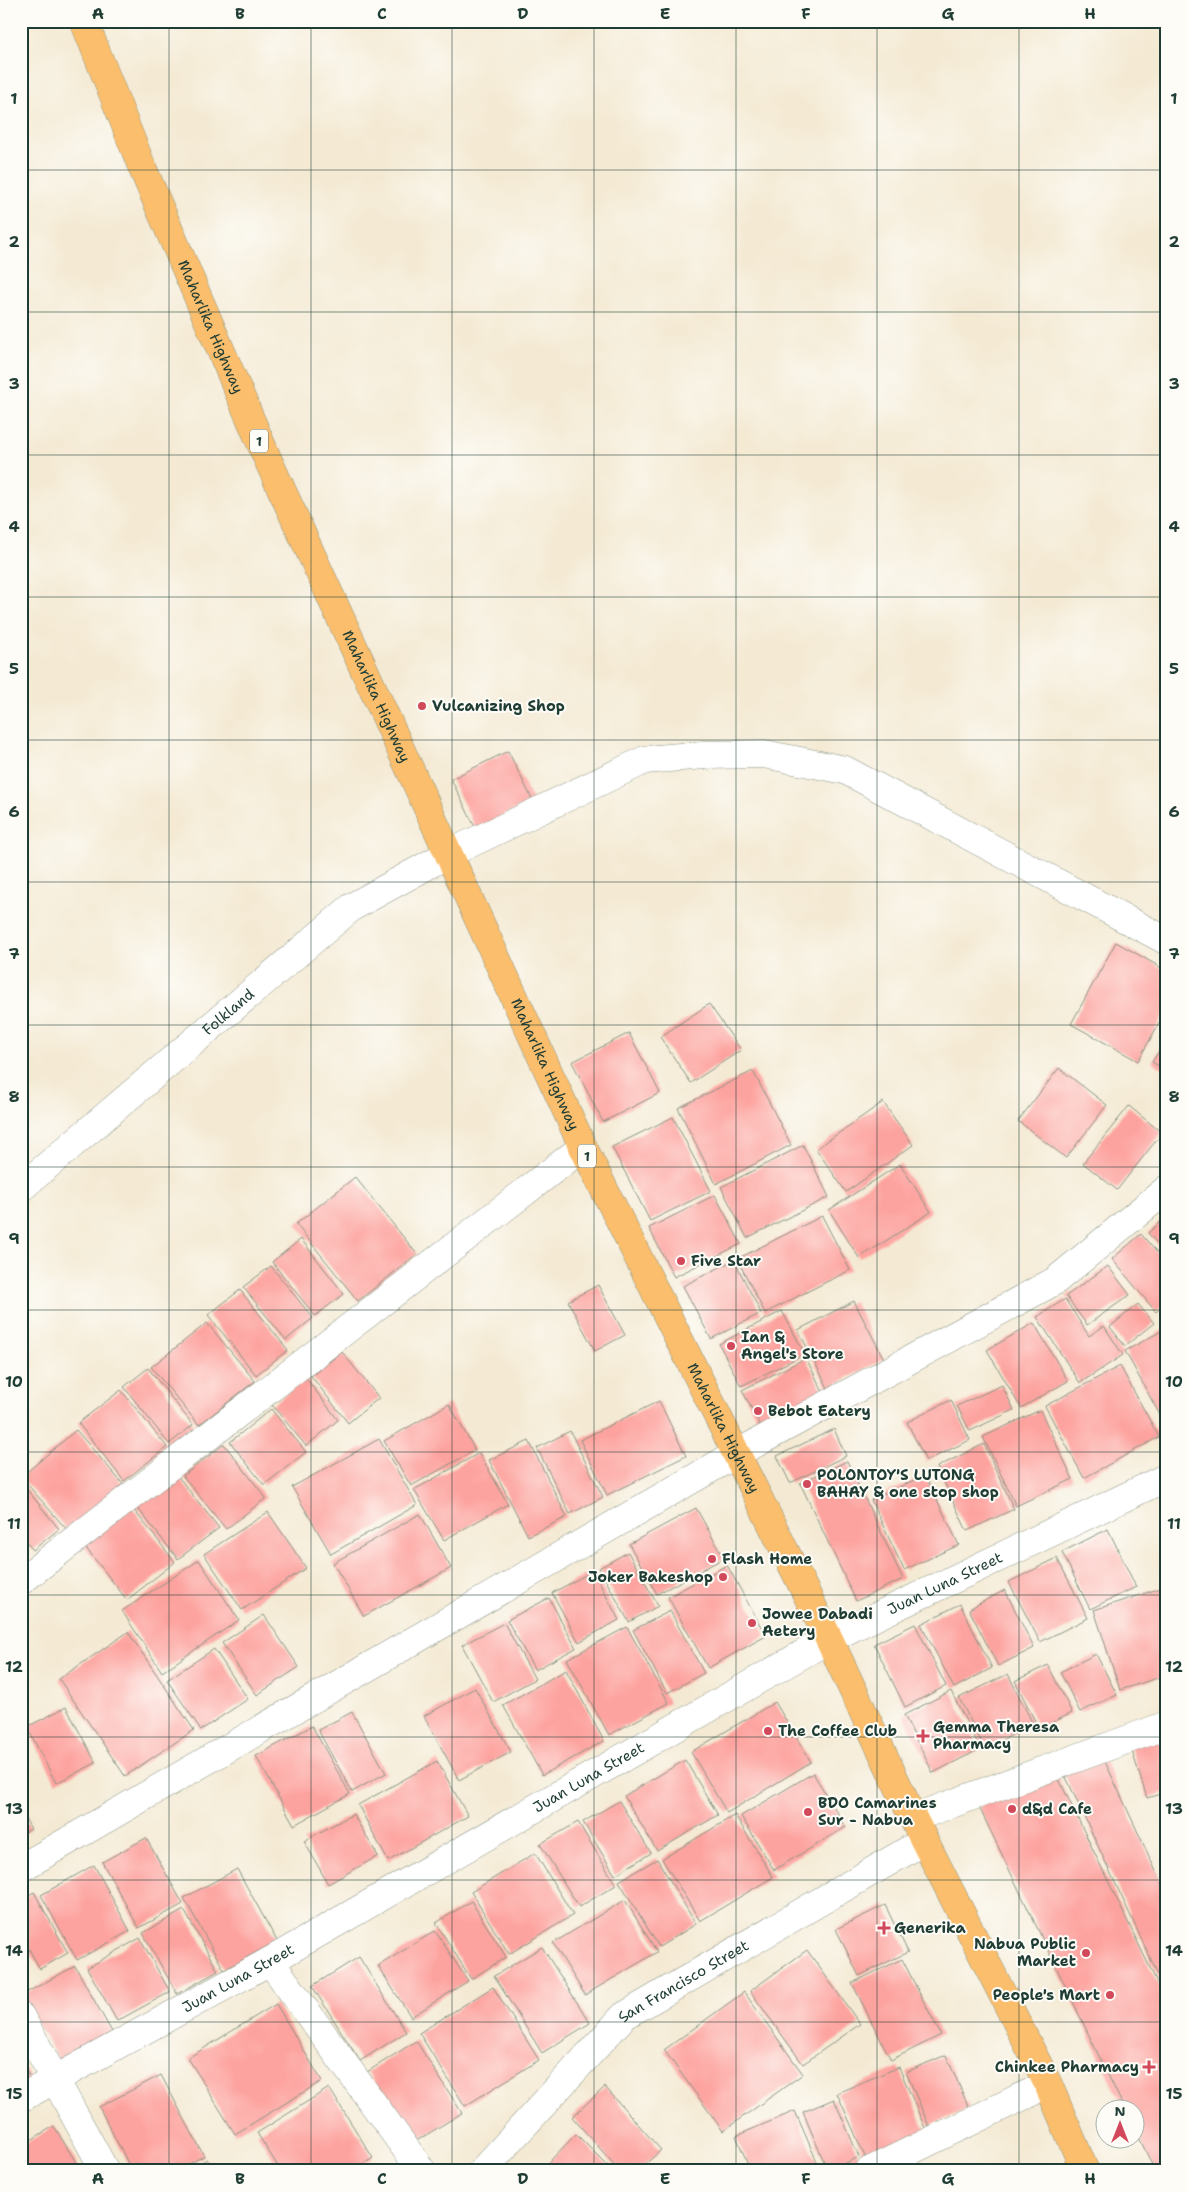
<svg xmlns="http://www.w3.org/2000/svg" width="1188" height="2192" viewBox="0 0 1188 2192" font-family="'Shantell Sans',sans-serif">
  <style>
    .building { fill: #fda39f }
    .lines { fill: none; stroke-linecap: round; stroke-linejoin: round }
    .minor-casing { stroke: #8a9484; stroke-width: 29 }
    .trunk-casing { stroke: #8a9484; stroke-width: 29 }
    .minor { stroke: #fff; stroke-width: 28 }
    .trunk { stroke: #fabe6d; stroke-width: 28 }
    .grid { fill: none; stroke: #1f3d34; stroke-width: 1; stroke-opacity: 0.55 }
    .poi-dot { fill: #d1495b; stroke: #fdfcf7; stroke-width: 2 }
    .labels { text-anchor: middle; dominant-baseline: central; stroke-width: 4; stroke-linejoin: round; paint-order: stroke }
    .shield { fill: #fdfcf7; stroke: #62766e; stroke-width: 1 }
    .shield-label { font-size: 14px; font-weight: bold; fill: #1f3d34 }
    .street-label { font-size: 15px; fill: #1f3d34; stroke: #fdfcf7 }
    .poi-label { font-size: 15px; font-weight: bold; fill: #1f3d34; stroke: #fdfcf7; text-anchor: start }
    .neatline { fill: none; stroke: #1f3d34; stroke-width: 2 }
    .grid-label { font-size: 16px; text-anchor: middle; font-weight: bold; fill: #1f3d34 }
  </style>
  <rect width="100%" height="100%" fill="#fdfcf7"/>
  <filter id="ink" filterUnits="userSpaceOnUse"><feTurbulence type="fractalNoise" baseFrequency=".02" numOctaves="2"/><feDisplacementMap in="SourceGraphic" scale="10" xChannelSelector="R" yChannelSelector="G"/><feConvolveMatrix kernelMatrix="1 2 1 2 8 2 1 2 1" color-interpolation-filters="sRGB"/></filter>
  <filter id="wash" filterUnits="userSpaceOnUse"><feTurbulence type="fractalNoise" baseFrequency=".0096" numOctaves="4" result="noise"/><feDisplacementMap in="SourceGraphic" scale="20" xChannelSelector="R" yChannelSelector="G"/><feGaussianBlur stdDeviation="1.12" result="paint"/><feColorMatrix in="noise" values="0 0 0 0 0 0 0 0 0 0 0 0 0 0 0 0 0 1.4 0 .05"/><feComposite in="paint" operator="in"/></filter>
  <g filter="url(#wash)">
    <rect width="100%" height="100%" fill="#f4ead4"/>
    <g id="blocks">
      <!-- building -->
      <path class="building" d="M 508,751 L 533,801 L 476,829 L 451,779 Z
        M 1116,942 L 1167,971 L 1167,1009 L 1138,1061 L 1071,1024 Z
        M 709,1004 L 741,1050 L 691,1083 L 660,1037 Z
        M 629,1033 L 660,1093 L 603,1122 L 572,1062 Z
        M 1167,1038 L 1167,1071 L 1152,1062 Z
        M 1059,1068 L 1107,1105 L 1066,1158 L 1018,1121 Z
        M 753,1071 L 791,1145 L 716,1184 L 678,1108 Z
        M 883,1102 L 913,1145 L 846,1192 L 816,1149 Z
        M 1129,1106 L 1162,1133 L 1117,1190 L 1083,1163 Z
        M 673,1117 L 711,1191 L 650,1221 L 612,1147 Z
        M 803,1145 L 829,1197 L 747,1238 L 721,1187 Z
        M 900,1164 L 931,1212 L 859,1258 L 829,1210 Z
        M 355,1177 L 417,1254 L 358,1301 L 296,1224 Z
        M 715,1195 L 741,1244 L 674,1277 L 649,1228 Z
        M 822,1216 L 850,1270 L 765,1313 L 737,1259 Z
        M 1167,1216 L 1167,1255 L 1148,1233 Z
        M 1141,1234 L 1167,1264 L 1167,1303 L 1156,1312 L 1112,1259 Z
        M 301,1239 L 344,1294 L 315,1316 L 272,1262 Z
        M 734,1260 L 761,1313 L 711,1339 L 683,1286 Z
        M 271,1266 L 313,1318 L 286,1340 L 243,1287 Z
        M 1108,1266 L 1130,1295 L 1087,1325 L 1066,1296 Z
        M 598,1285 L 625,1335 L 595,1351 L 568,1301 Z
        M 240,1290 L 288,1350 L 256,1375 L 208,1315 Z
        M 1065,1299 L 1089,1336 L 1104,1326 L 1123,1355 L 1080,1383 L 1037,1317 Z
        M 854,1301 L 884,1359 L 828,1388 L 798,1330 Z
        M 1138,1304 L 1154,1323 L 1125,1346 L 1110,1327 Z
        M 782,1311 L 805,1354 L 741,1386 L 719,1344 Z
        M 207,1323 L 255,1381 L 199,1425 L 151,1367 Z
        M 1034,1323 L 1068,1381 L 1021,1408 L 987,1350 Z
        M 1167,1328 L 1167,1428 L 1125,1351 Z
        M 342,1352 L 379,1398 L 348,1423 L 311,1376 Z
        M 806,1358 L 825,1396 L 762,1429 L 742,1390 Z
        M 1120,1366 L 1159,1437 L 1084,1478 L 1045,1406 Z
        M 148,1368 L 193,1425 L 169,1444 L 124,1387 Z
        M 306,1378 L 338,1420 L 306,1446 L 272,1405 Z
        M 1002,1385 L 1014,1410 L 970,1431 L 957,1406 Z
        M 121,1390 L 167,1447 L 124,1481 L 78,1423 Z
        M 951,1400 L 970,1440 L 926,1461 L 907,1422 Z
        M 659,1401 L 686,1456 L 607,1495 L 580,1440 Z
        M 449,1404 L 475,1450 L 411,1486 L 384,1441 Z
        M 271,1409 L 306,1452 L 264,1485 L 230,1442 Z
        M 1040,1410 L 1073,1479 L 1016,1506 L 983,1437 Z
        M 834,1429 L 846,1456 L 790,1483 L 777,1456 Z
        M 76,1430 L 123,1484 L 68,1531 L 21,1477 Z
        M 570,1431 L 603,1497 L 570,1514 L 537,1448 Z
        M 379,1439 L 417,1505 L 331,1554 L 292,1487 Z
        M 529,1441 L 567,1517 L 528,1536 L 489,1460 Z
        M 224,1444 L 266,1498 L 226,1529 L 183,1476 Z
        M 984,1444 L 1014,1509 L 967,1531 L 937,1467 Z
        M 479,1453 L 508,1504 L 444,1540 L 414,1490 Z
        M 847,1461 L 903,1579 L 856,1601 L 800,1483 Z
        M 176,1474 L 219,1528 L 178,1559 L 135,1505 Z
        M 925,1475 L 959,1545 L 904,1570 L 871,1500 Z
        M 21,1482 L 59,1529 L 33,1550 L 21,1536 Z
        M 130,1505 L 175,1562 L 127,1600 L 82,1543 Z
        M 696,1508 L 724,1558 L 657,1594 L 629,1544 Z
        M 268,1512 L 306,1568 L 242,1610 L 204,1554 Z
        M 420,1514 L 451,1568 L 364,1616 L 333,1563 Z
        M 1108,1529 L 1136,1587 L 1090,1609 L 1062,1552 Z
        M 628,1552 L 658,1606 L 629,1622 L 599,1568 Z
        M 1057,1558 L 1088,1618 L 1040,1642 L 1009,1582 Z
        M 199,1560 L 239,1620 L 162,1672 L 122,1611 Z
        M 727,1565 L 766,1636 L 708,1668 L 668,1597 Z
        M 593,1571 L 619,1620 L 579,1642 L 552,1593 Z
        M 1167,1586 L 1167,1675 L 1120,1690 L 1094,1610 Z
        M 1005,1590 L 1034,1648 L 998,1666 L 969,1609 Z
        M 549,1598 L 576,1648 L 535,1670 L 507,1620 Z
        M 960,1604 L 992,1668 L 954,1688 L 921,1624 Z
        M 670,1611 L 704,1673 L 667,1693 L 633,1630 Z
        M 264,1615 L 299,1667 L 257,1695 L 222,1643 Z
        M 504,1623 L 535,1679 L 493,1702 L 462,1645 Z
        M 915,1624 L 946,1686 L 905,1707 L 874,1644 Z
        M 627,1627 L 669,1703 L 609,1735 L 567,1659 Z
        M 128,1632 L 194,1730 L 125,1776 L 59,1679 Z
        M 214,1649 L 248,1699 L 201,1730 L 167,1680 Z
        M 1096,1654 L 1117,1695 L 1080,1712 L 1060,1672 Z
        M 1048,1665 L 1072,1713 L 1039,1729 L 1015,1681 Z
        M 566,1670 L 604,1741 L 542,1775 L 503,1705 Z
        M 1008,1674 L 1033,1724 L 985,1749 L 959,1698 Z
        M 475,1688 L 511,1752 L 459,1780 L 424,1716 Z
        M 951,1691 L 980,1749 L 933,1773 L 904,1715 Z
        M 775,1702 L 811,1762 L 727,1813 L 691,1752 Z
        M 66,1707 L 96,1763 L 56,1783 L 27,1727 Z
        M 352,1712 L 386,1773 L 352,1792 L 318,1730 Z
        M 312,1726 L 350,1794 L 294,1825 L 256,1756 Z
        M 1167,1734 L 1167,1792 L 1147,1798 L 1130,1745 Z
        M 1102,1755 L 1167,1895 L 1167,1994 L 1064,1773 Z
        M 685,1760 L 718,1815 L 657,1851 L 624,1796 Z
        M 437,1761 L 468,1816 L 388,1861 L 358,1805 Z
        M 1055,1771 L 1167,2003 L 1167,2171 L 1155,2171 L 1136,2131 L 1136,2110 L 1125,2110 L 979,1807 Z
        M 813,1773 L 846,1827 L 774,1870 L 741,1816 Z
        M 619,1801 L 651,1853 L 615,1875 L 583,1822 Z
        M 21,1811 L 31,1829 L 21,1835 Z
        M 353,1814 L 378,1856 L 328,1884 L 304,1841 Z
        M 735,1815 L 773,1877 L 700,1921 L 662,1859 Z
        M 578,1822 L 616,1885 L 579,1907 L 540,1844 Z
        M 146,1838 L 183,1904 L 139,1928 L 102,1862 Z
        M 535,1853 L 573,1915 L 509,1954 L 471,1892 Z
        M 657,1859 L 696,1924 L 659,1947 L 619,1881 Z
        M 94,1865 L 130,1931 L 77,1960 L 41,1895 Z
        M 237,1869 L 277,1941 L 224,1970 L 184,1898 Z
        M 34,1892 L 68,1953 L 40,1969 L 21,1935 L 21,1899 Z
        M 625,1900 L 657,1952 L 585,1995 L 553,1943 Z
        M 471,1901 L 506,1957 L 471,1979 L 436,1923 Z
        M 885,1905 L 908,1952 L 859,1976 L 836,1929 Z
        M 184,1910 L 218,1971 L 177,1994 L 143,1933 Z
        M 435,1931 L 468,1981 L 411,2017 L 378,1966 Z
        M 140,1938 L 170,1992 L 117,2021 L 87,1968 Z
        M 542,1947 L 590,2023 L 542,2053 L 494,1976 Z
        M 807,1950 L 860,2024 L 803,2064 L 750,1991 Z
        M 359,1957 L 406,2032 L 360,2061 L 312,1986 Z
        M 902,1959 L 941,2035 L 891,2060 L 852,1983 Z
        M 75,1966 L 112,2032 L 59,2061 L 22,1995 Z
        M 493,1987 L 539,2060 L 465,2106 L 419,2033 Z
        M 744,1992 L 803,2074 L 723,2131 L 664,2050 Z
        M 276,2004 L 322,2081 L 235,2134 L 188,2058 Z
        M 416,2041 L 462,2113 L 413,2143 L 367,2072 Z
        M 946,2055 L 969,2108 L 929,2126 L 906,2072 Z
        M 21,2061 L 33,2083 L 21,2089 Z
        M 899,2067 L 927,2133 L 866,2159 L 837,2093 Z
        M 161,2075 L 204,2156 L 175,2171 L 132,2171 L 99,2107 Z
        M 605,2087 L 661,2150 L 638,2171 L 620,2171 L 572,2117 Z
        M 329,2088 L 373,2158 L 352,2171 L 281,2171 L 257,2133 Z
        M 834,2099 L 859,2157 L 828,2171 L 803,2112 Z
        M 795,2111 L 821,2171 L 751,2171 L 736,2136 Z
        M 54,2126 L 80,2169 L 77,2171 L 21,2171 L 21,2146 Z
        M 576,2134 L 613,2171 L 556,2171 L 548,2163 Z
        M 207,2159 L 213,2171 L 185,2171 Z"/>
    </g>
  </g>
  <g filter="url(#ink)">
    <use href="#blocks" fill-opacity="0" stroke="#8a9484" stroke-width="1"/>
    <g class="lines">
      <defs>
        <g id="minor">
          <path id="s1" d="M 21,1188 L 352,907 L 448,854 L 645,760 L 704,755 L 764,754 L 845,770 L 1167,941"/>
          <path d="M 21,1581 L 583,1147"/>
          <path d="M 913,1818 L 1167,1725"/>
          <path d="M 21,1868 L 736,1454 L 1055,1281 L 1167,1189"/>
          <path d="M 270,1961 L 422,2171"/>
          <path d="M 21,2017 L 105,2171"/>
          <path id="s2" d="M 21,2098 L 270,1961 L 829,1639 L 1167,1477"/>
          <path id="s3" d="M 482,2171 L 624,2016 L 924,1841"/>
          <path d="M 869,2171 L 1048,2084"/>
        </g>
        <g id="trunk">
          <path id="s4" d="M 84,21 L 142,167 L 268,460 L 583,1147 L 829,1639 L 913,1818 L 1048,2084 L 1085,2171"/>
        </g>
      </defs>
      <!-- minor casing -->
      <use href="#minor" class="minor-casing"/>
      <!-- trunk casing -->
      <use href="#trunk" class="trunk-casing"/>
      <!-- minor -->
      <use href="#minor" class="minor"/>
      <!-- trunk -->
      <use href="#trunk" class="trunk"/>
    </g>
  </g>
  <!-- grid -->
  <path class="grid" d="M 169,21 L 169,2171M 311,21 L 311,2171M 452,21 L 452,2171M 594,21 L 594,2171M 736,21 L 736,2171M 877,21 L 877,2171M 1019,21 L 1019,2171M 21,170 L 1167,170M 21,312 L 1167,312M 21,455 L 1167,455M 21,597 L 1167,597M 21,740 L 1167,740M 21,882 L 1167,882M 21,1025 L 1167,1025M 21,1167 L 1167,1167M 21,1310 L 1167,1310M 21,1452 L 1167,1452M 21,1595 L 1167,1595M 21,1737 L 1167,1737M 21,1880 L 1167,1880M 21,2022 L 1167,2022"/>
  <!-- markers -->
  <g class="poi-dot">
    <circle cx="422" cy="706" r="5"/>
    <circle cx="681" cy="1261" r="5"/>
    <circle cx="731" cy="1346" r="5"/>
    <circle cx="758" cy="1411" r="5"/>
    <circle cx="807" cy="1484" r="5"/>
    <circle cx="712" cy="1559" r="5"/>
    <circle cx="723" cy="1577" r="5"/>
    <circle cx="752" cy="1623" r="5"/>
    <circle cx="768" cy="1731" r="5"/>
    <path d="M920.5 1728.5h5v5h5v5h-5v5h-5v-5h-5v-5h5z"/>
    <circle cx="1012" cy="1809" r="5"/>
    <circle cx="808" cy="1812" r="5"/>
    <path d="M881.5 1920.5h5v5h5v5h-5v5h-5v-5h-5v-5h5z"/>
    <circle cx="1086" cy="1953" r="5"/>
    <circle cx="1110" cy="1995" r="5"/>
    <path d="M1146.5 2059.5h5v5h5v5h-5v5h-5v-5h-5v-5h5z"/>
  </g>
  <g class="labels">
    <!-- shield labels -->
    <g class="shield">
      <rect x="250" y="429.5" width="18" height="23" rx="4"/>
      <rect x="578" y="1144.5" width="18" height="23" rx="4"/>
    </g>
    <g class="shield-label">
      <text x="259" y="441">1</text>
      <text x="587" y="1156">1</text>
    </g>
    <!-- street labels -->
    <g class="street-label">
      <text stroke="none"><textPath href="#s4" startOffset="331">Maharlika Highway</textPath></text>
      <text stroke="none"><textPath href="#s4" startOffset="736">Maharlika Highway</textPath></text>
      <text stroke="none"><textPath href="#s1" startOffset="272">Folkland</textPath></text>
      <text stroke="none"><textPath href="#s4" startOffset="1141">Maharlika Highway</textPath></text>
      <text stroke="none"><textPath href="#s4" startOffset="1546">Maharlika Highway</textPath></text>
      <text stroke="none"><textPath href="#s2" startOffset="1058">Juan Luna Street</textPath></text>
      <text stroke="none"><textPath href="#s2" startOffset="652">Juan Luna Street</textPath></text>
      <text stroke="none"><textPath href="#s2" startOffset="248">Juan Luna Street</textPath></text>
      <text stroke="none"><textPath href="#s3" startOffset="279">San Francisco Street</textPath></text>
    </g>
    <!-- poi labels -->
    <g class="poi-label">
      <text x="432" y="706">Vulcanizing Shop</text>
      <text x="691" y="1261">Five Star</text>
      <text x="741" y="1337">Ian &amp;<tspan x="741" dy="17">Angel's Store</tspan></text>
      <text x="768" y="1411">Bebot Eatery</text>
      <text x="817" y="1475">POLONTOY'S LUTONG<tspan x="817" dy="17">BAHAY &amp; one stop shop</tspan></text>
      <text x="722" y="1559">Flash Home</text>
      <text x="713" y="1577" text-anchor="end">Joker Bakeshop</text>
      <text x="762" y="1614">Jowee Dabadi<tspan x="762" dy="17">Aetery</tspan></text>
      <text x="933" y="1727">Gemma Theresa<tspan x="933" dy="17">Pharmacy</tspan></text>
      <text x="778" y="1731">The Coffee Club</text>
      <text x="818" y="1803">BDO Camarines<tspan x="818" dy="17">Sur - Nabua</tspan></text>
      <text x="1022" y="1809">d&amp;d Cafe</text>
      <text x="894" y="1928">Generika</text>
      <text x="1076" y="1944" text-anchor="end">Nabua Public<tspan x="1076" dy="17">Market</tspan></text>
      <text x="1100" y="1995" text-anchor="end">People's Mart</text>
      <text x="1139" y="2067" text-anchor="end">Chinkee Pharmacy</text>
    </g>
  </g>
  <!-- margin -->
  <rect width="1188" height="2192" fill="none" stroke="#fdfcf7" stroke-width="55"/>
  <!-- north arrow -->
  <g transform="translate(1120 2124)"><circle r="24" fill="#fdfcf7" stroke="#a4b0a9"/>
  <path d="M0-4L9 19L0 12L-9 19Z" fill="#d1495b"/>
  <text y="-8" font-size="14" font-weight="bold" text-anchor="middle" fill="#1f3d34">N</text>
  </g>
  <rect x="28" y="28" width="1132" height="2136" class="neatline"/>
  <g class="grid-label">
    <text x="98" y="19">A</text>
    <text x="240" y="19">B</text>
    <text x="382" y="19">C</text>
    <text x="523" y="19">D</text>
    <text x="665" y="19">E</text>
    <text x="806" y="19">F</text>
    <text x="948" y="19">G</text>
    <text x="1090" y="19">H</text>
    <text x="14" y="104">1</text>
    <text x="1174" y="104">1</text>
    <text x="14" y="247">2</text>
    <text x="1174" y="247">2</text>
    <text x="14" y="389">3</text>
    <text x="1174" y="389">3</text>
    <text x="14" y="532">4</text>
    <text x="1174" y="532">4</text>
    <text x="14" y="674">5</text>
    <text x="1174" y="674">5</text>
    <text x="14" y="817">6</text>
    <text x="1174" y="817">6</text>
    <text x="14" y="959">7</text>
    <text x="1174" y="959">7</text>
    <text x="14" y="1102">8</text>
    <text x="1174" y="1102">8</text>
    <text x="14" y="1244">9</text>
    <text x="1174" y="1244">9</text>
    <text x="14" y="1387">10</text>
    <text x="1174" y="1387">10</text>
    <text x="14" y="1529">11</text>
    <text x="1174" y="1529">11</text>
    <text x="14" y="1672">12</text>
    <text x="1174" y="1672">12</text>
    <text x="14" y="1814">13</text>
    <text x="1174" y="1814">13</text>
    <text x="14" y="1956">14</text>
    <text x="1174" y="1956">14</text>
    <text x="14" y="2099">15</text>
    <text x="1174" y="2099">15</text>
    <text x="98" y="2184">A</text>
    <text x="240" y="2184">B</text>
    <text x="382" y="2184">C</text>
    <text x="523" y="2184">D</text>
    <text x="665" y="2184">E</text>
    <text x="806" y="2184">F</text>
    <text x="948" y="2184">G</text>
    <text x="1090" y="2184">H</text>
  </g>
</svg>
